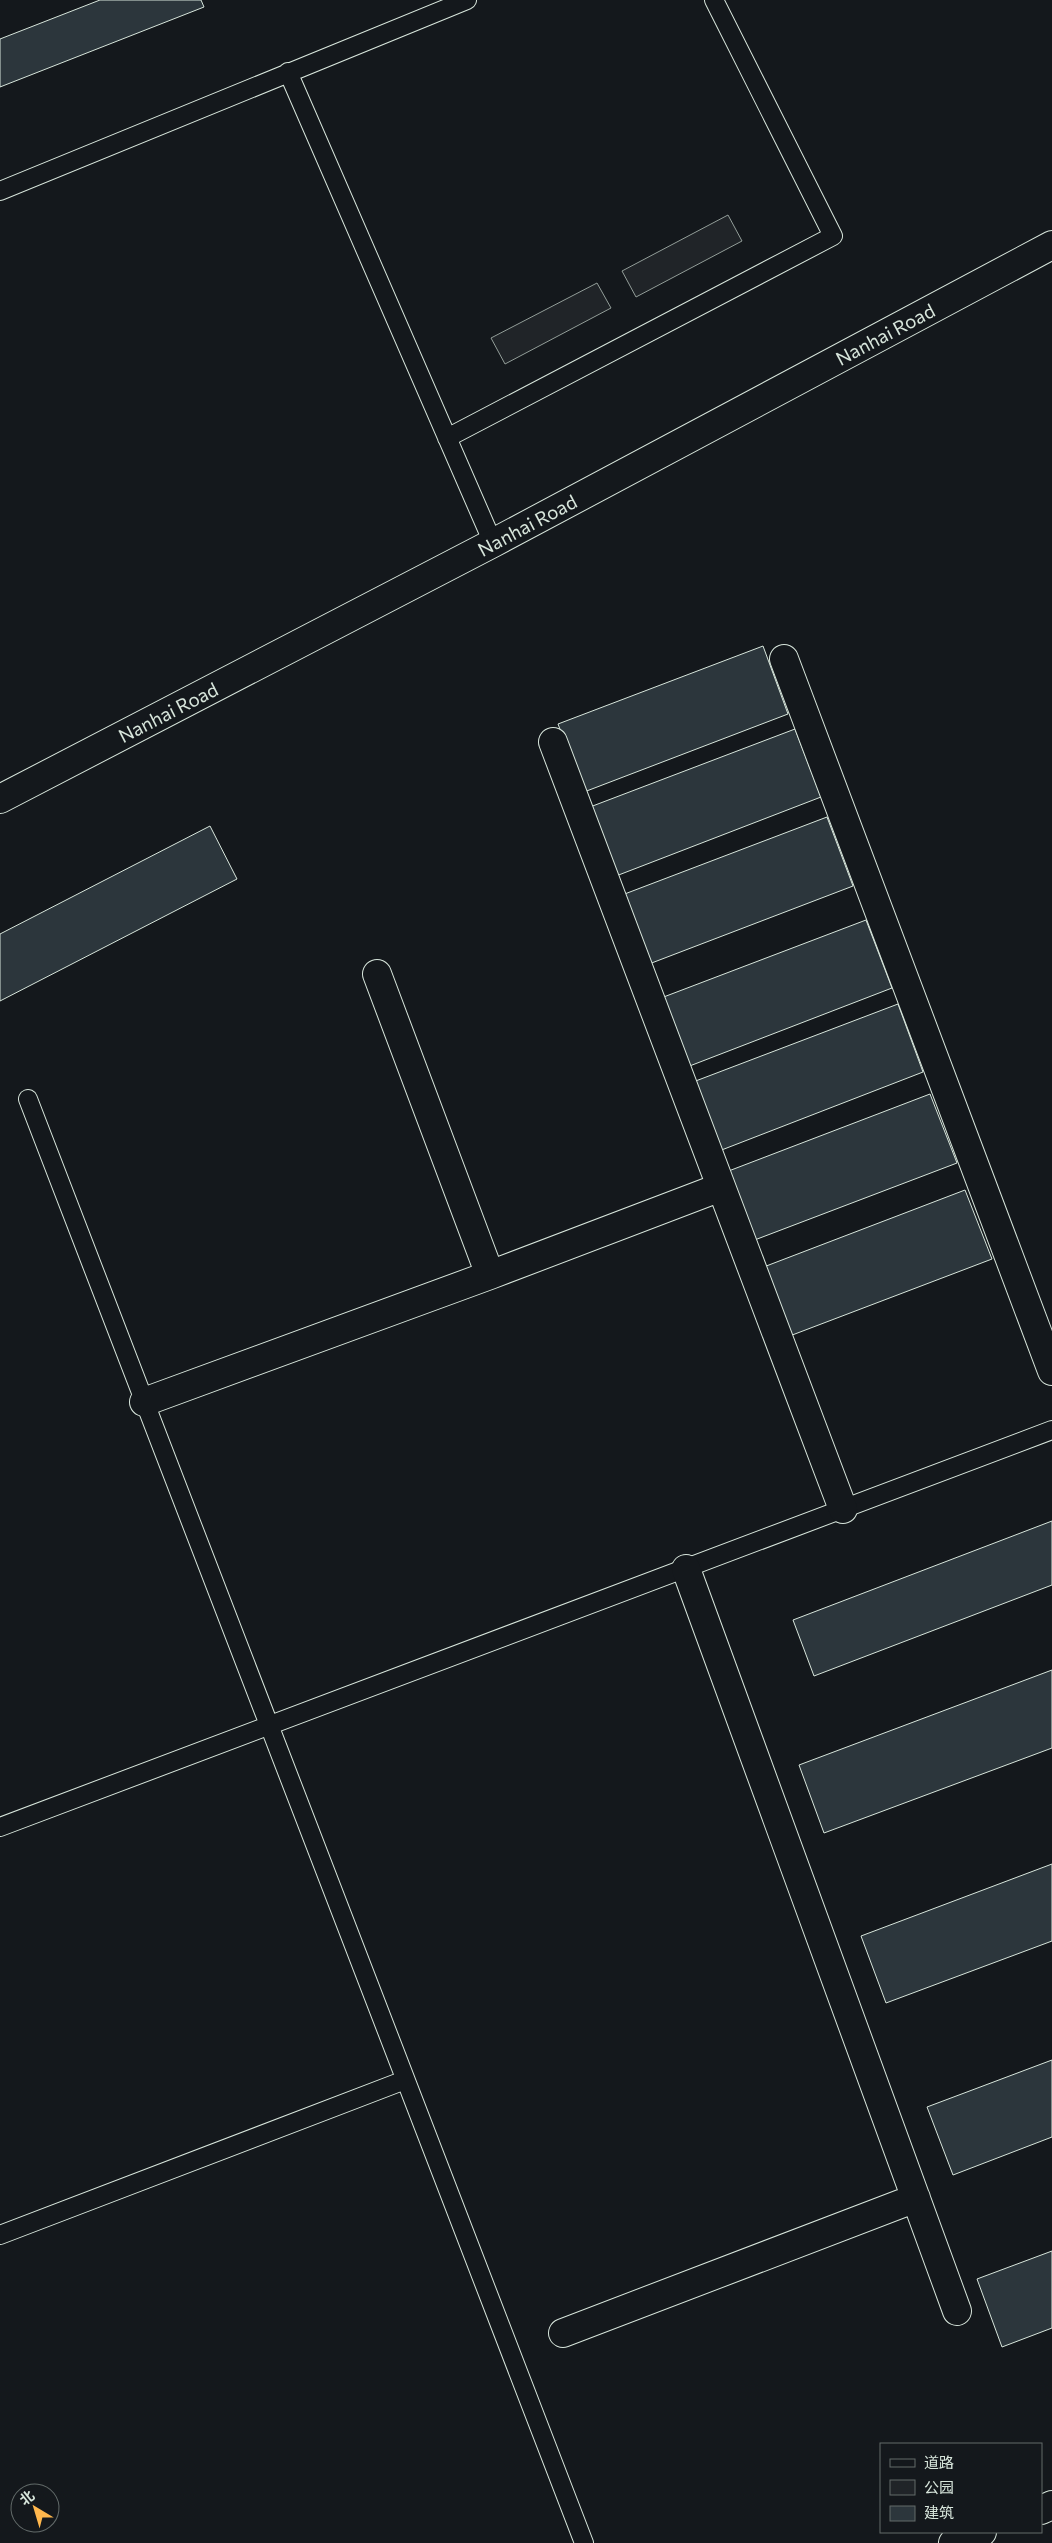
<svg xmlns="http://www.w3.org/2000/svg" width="1052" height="2543" viewBox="0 0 1052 2543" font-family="Commissioner,'Noto Sans SC',sans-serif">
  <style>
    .green { fill: #202428; stroke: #939e99 }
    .building { fill: #2c363c; stroke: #d8e6dc }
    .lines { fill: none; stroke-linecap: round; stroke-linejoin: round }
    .lane-casing { stroke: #d8e6dc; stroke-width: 20 }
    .street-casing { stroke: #d8e6dc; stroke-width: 30 }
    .secondary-casing { stroke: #d8e6dc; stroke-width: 30 }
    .lane { stroke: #14181c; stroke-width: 18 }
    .street { stroke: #14181c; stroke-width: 28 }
    .secondary { stroke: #14181c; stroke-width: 28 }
    .labels { text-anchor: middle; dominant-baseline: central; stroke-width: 4; stroke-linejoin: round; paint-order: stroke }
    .street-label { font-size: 19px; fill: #d8e6dc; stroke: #14181c }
  </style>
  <rect width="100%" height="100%" fill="#14181c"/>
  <!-- green -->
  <path class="green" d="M 728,215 L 742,241 L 636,297 L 622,271 Z
    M 597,283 L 611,308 L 505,364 L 491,338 Z"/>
  <!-- building -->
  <path class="building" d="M 100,0 L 201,0 L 204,7 L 0,87 L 0,39 Z
    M 763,646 L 788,714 L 584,792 L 558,724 Z
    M 795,729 L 821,797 L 616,876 L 590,807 Z
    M 827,817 L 853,886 L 649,964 L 622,895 Z
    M 210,826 L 237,879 L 0,1001 L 0,934 Z
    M 866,920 L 892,988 L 687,1067 L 661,998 Z
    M 898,1004 L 923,1072 L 719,1151 L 693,1082 Z
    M 930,1094 L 957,1163 L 752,1241 L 726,1172 Z
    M 965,1190 L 992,1259 L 787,1337 L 761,1268 Z
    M 1052,1521 L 1052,1585 L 814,1676 L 793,1620 Z
    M 1052,1670 L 1052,1748 L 824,1833 L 799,1765 Z
    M 1052,1864 L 1052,1941 L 886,2003 L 861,1936 Z
    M 1052,2060 L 1052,2137 L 953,2175 L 927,2107 Z
    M 1052,2251 L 1052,2328 L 1002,2347 L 977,2279 Z"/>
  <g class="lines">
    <defs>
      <path id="lane" d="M 288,72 L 493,543
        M 0,191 L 467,0
        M 447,438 L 833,236 L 714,0
        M 28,1099 L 584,2543
        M 0,1827 L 1052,1430
        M 0,2235 L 405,2080"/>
      <path id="street" d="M 784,659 L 1052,1371
        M 553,742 L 843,1509
        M 377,974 L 490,1275
        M 144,1402 L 490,1275 L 721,1187
        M 686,1569 L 957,2311
        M 563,2333 L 916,2198"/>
      <path id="secondary" d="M 0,799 L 493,543 L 1052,245
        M 1041,2510 L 1052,2505
        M 953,2543 L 982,2532"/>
    </defs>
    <!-- lane casing -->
    <use href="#lane" class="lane-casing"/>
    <!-- street casing -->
    <use href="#street" class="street-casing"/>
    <!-- secondary casing -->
    <use href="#secondary" class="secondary-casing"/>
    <!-- lane -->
    <use href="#lane" class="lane"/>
    <!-- street -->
    <use href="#street" class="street"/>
    <!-- secondary -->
    <use href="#secondary" class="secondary"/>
  </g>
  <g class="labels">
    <!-- street labels -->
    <g class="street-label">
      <text transform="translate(885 334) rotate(-28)">Nanhai Road</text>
      <text transform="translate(527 525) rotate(-28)">Nanhai Road</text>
      <text transform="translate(168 712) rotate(-27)">Nanhai Road</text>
    </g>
  </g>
  <!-- legend -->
  <rect x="880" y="2443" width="162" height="90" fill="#14181c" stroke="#626a69"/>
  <rect x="890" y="2459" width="25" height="8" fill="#14181c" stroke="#626a69"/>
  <text x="924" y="2468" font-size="15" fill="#d8e6dc">道路</text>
  <rect x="890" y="2480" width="25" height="15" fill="#202428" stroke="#626a69"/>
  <text x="924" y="2493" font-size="15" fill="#d8e6dc">公园</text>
  <rect x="890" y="2506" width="25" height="15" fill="#2c363c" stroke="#626a69"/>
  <text x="924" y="2518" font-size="15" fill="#d8e6dc">建筑</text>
  <!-- north arrow -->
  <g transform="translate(35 2508) rotate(322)"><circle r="24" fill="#14181c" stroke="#626a69"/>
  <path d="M0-4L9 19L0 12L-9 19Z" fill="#ffb74d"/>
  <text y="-8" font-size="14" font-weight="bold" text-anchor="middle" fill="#d8e6dc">北</text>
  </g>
</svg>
